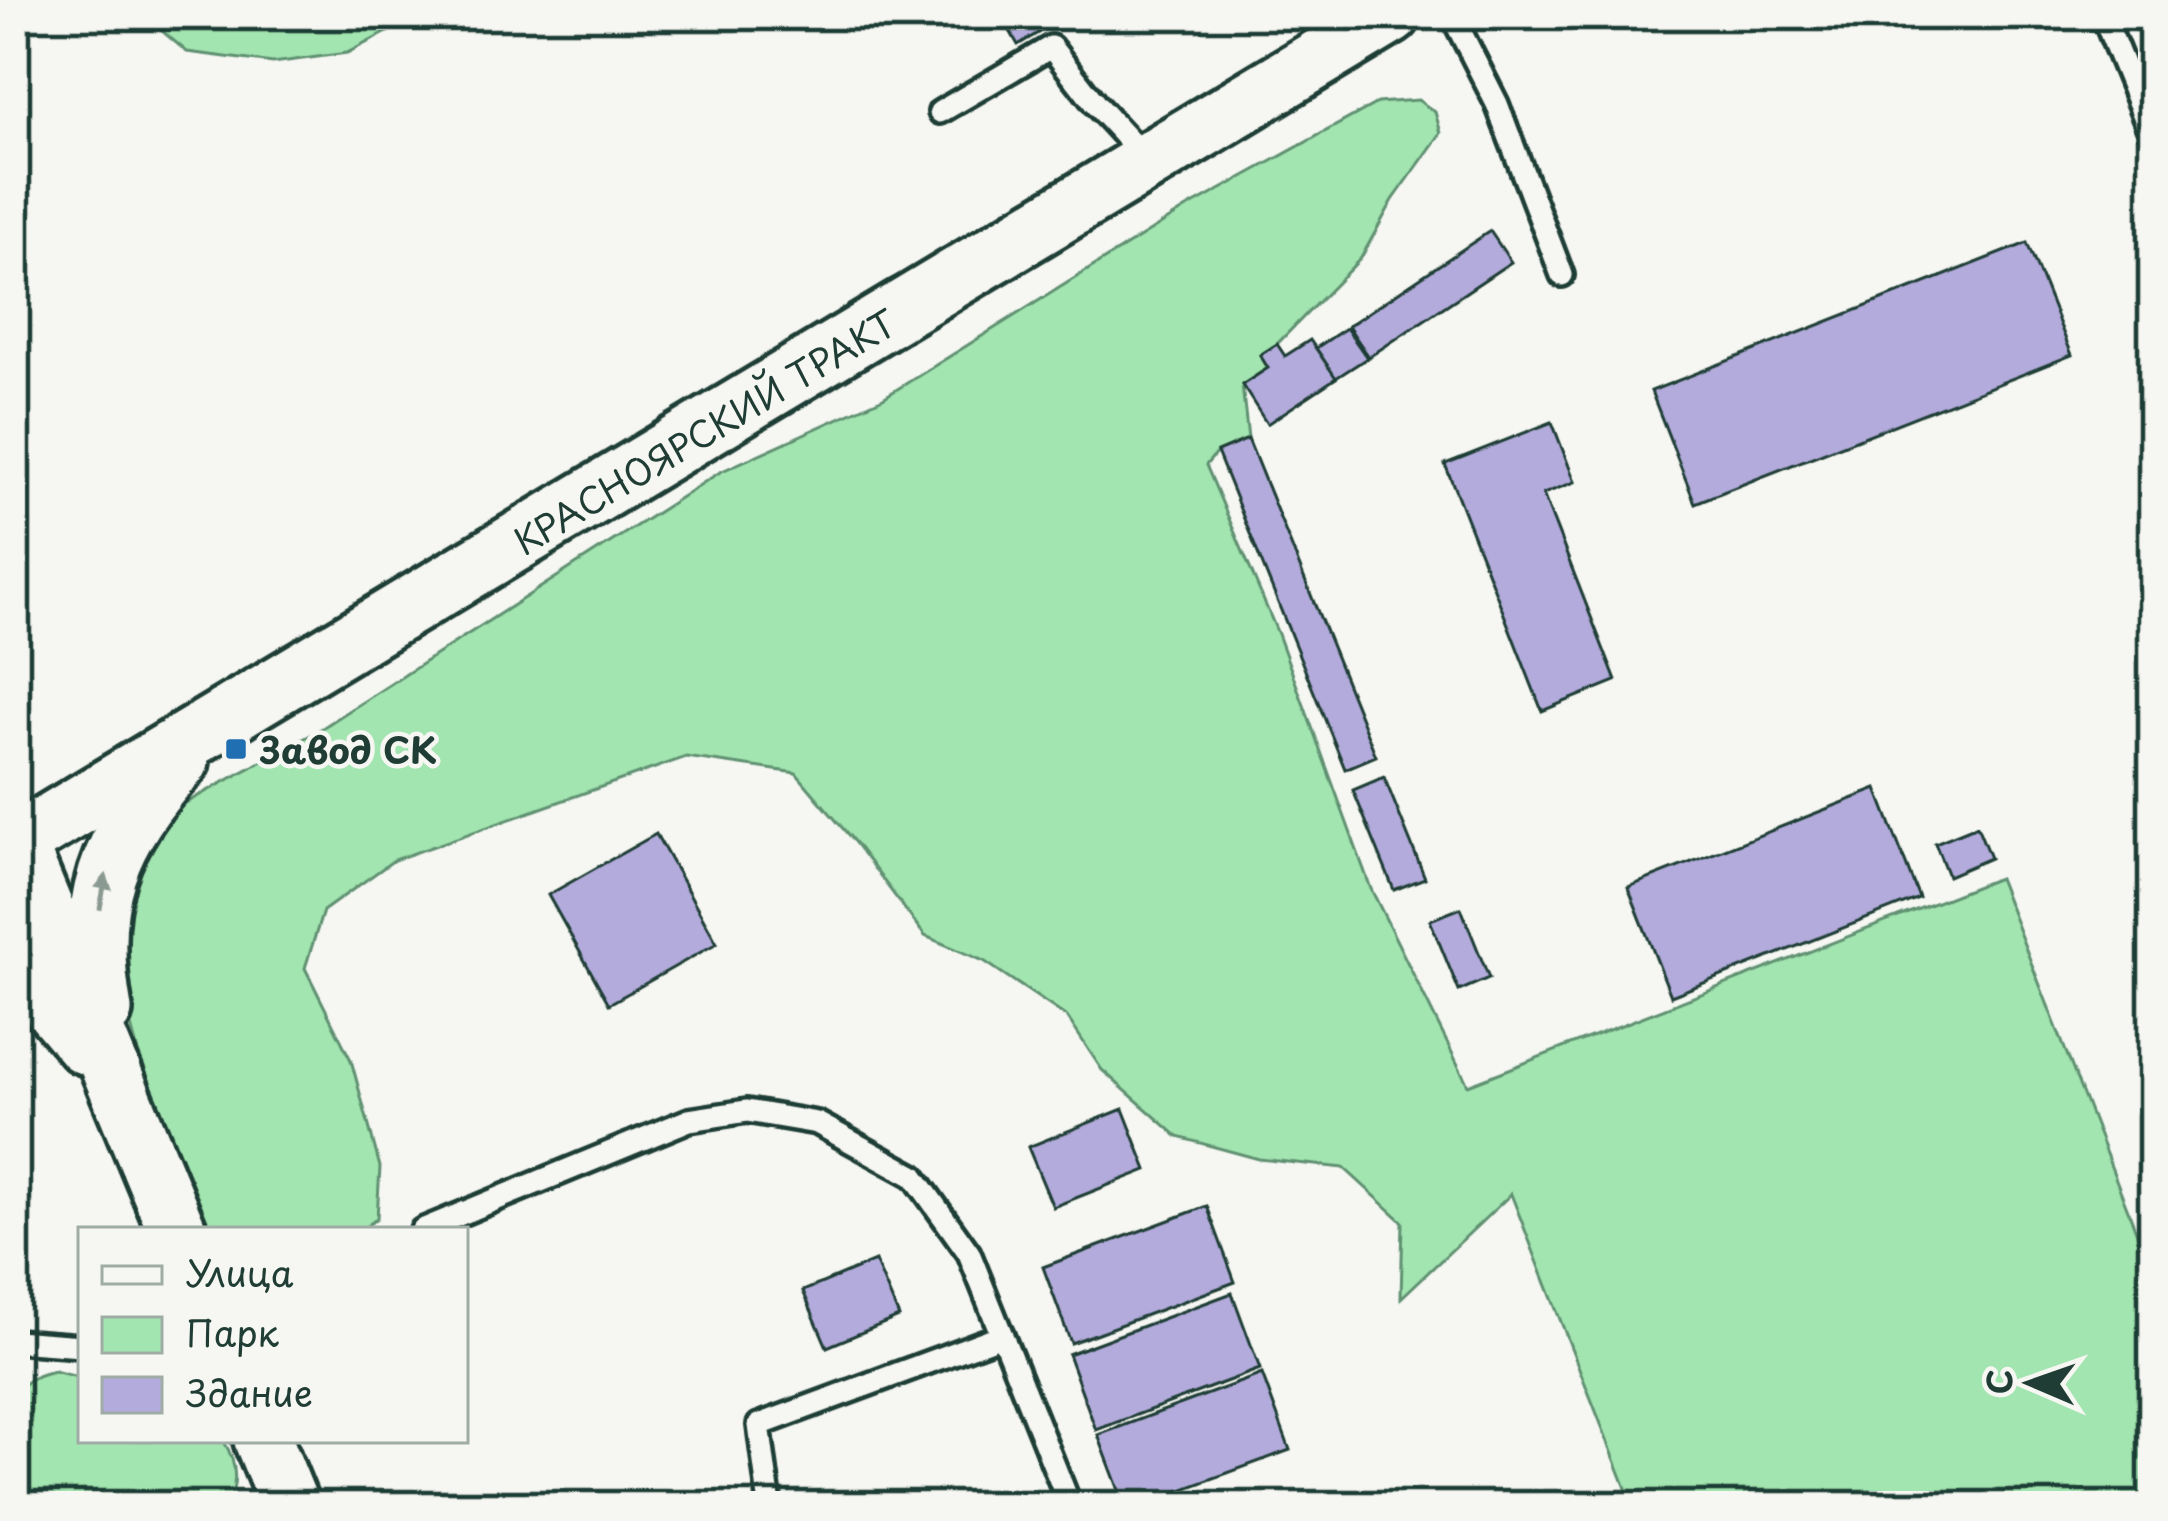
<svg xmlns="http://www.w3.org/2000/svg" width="2168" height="1521" viewBox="0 0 2168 1521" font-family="'Playpen Sans',sans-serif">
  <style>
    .green { fill: #a2e5b0; stroke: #609172; stroke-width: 3 }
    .building { fill: #b3abdc; stroke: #1f3d34; stroke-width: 3 }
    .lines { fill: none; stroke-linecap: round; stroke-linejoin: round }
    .service-casing { stroke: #1f3d34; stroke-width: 30 }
    .secondary-casing { stroke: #1f3d34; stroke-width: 66 }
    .service { stroke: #f6f6f2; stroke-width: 21 }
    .secondary { stroke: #f6f6f2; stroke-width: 57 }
    .oneway { fill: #8a9a93 }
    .poi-dot { fill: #1f6fb2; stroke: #f6f6f2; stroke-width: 4.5 }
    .labels { text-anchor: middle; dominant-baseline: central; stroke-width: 9; stroke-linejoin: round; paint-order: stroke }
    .street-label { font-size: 36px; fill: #1f3d34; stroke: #f6f6f2 }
    .poi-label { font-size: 36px; font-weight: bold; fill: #1f3d34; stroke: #f6f6f2; text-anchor: start }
  </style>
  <rect width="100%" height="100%" fill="#f6f6f2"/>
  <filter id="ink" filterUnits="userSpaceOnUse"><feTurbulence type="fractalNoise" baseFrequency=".00833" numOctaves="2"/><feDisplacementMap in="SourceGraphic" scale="24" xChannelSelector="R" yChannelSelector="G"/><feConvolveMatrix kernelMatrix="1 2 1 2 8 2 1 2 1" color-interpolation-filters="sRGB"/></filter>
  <g filter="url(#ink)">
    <!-- green -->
    <path class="green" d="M 143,15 L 420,15 L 347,53 L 273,63 L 187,52 Z
      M 1418,100 L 1435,112 L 1441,133 L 1393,200 L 1361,258 L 1277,344 L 1260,355 L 1268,368 L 1242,385 L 1248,439 L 1217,452 L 1206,465 L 1278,634 L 1371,889 L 1468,1085 L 1998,878 L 2153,1274 L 2153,1506 L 1633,1506 L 1511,1194 L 1401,1298 L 1403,1222 L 1344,1168 L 1259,1159 L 1178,1137 L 1102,1070 L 1067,1017 L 984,961 L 925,936 L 856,844 L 796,773 L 686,757 L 394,860 L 323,911 L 305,968 L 351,1060 L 380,1167 L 377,1218 L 362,1230 L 207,1230 L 138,1052 L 110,950 L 128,874 L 180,806 L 316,732 L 720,472 L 883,398 L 1187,208 L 1377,103 Z
      M 54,1371 L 81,1378 L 81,1440 L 223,1440 C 237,1462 239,1483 227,1506 L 15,1506 C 15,1481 7,1409 20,1389 C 27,1378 42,1374 54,1371 Z"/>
    <!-- building -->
    <path class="building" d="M 1001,15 L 1068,15 L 1018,45 Z
      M 1490,231 L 1511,262 L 1369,357 L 1348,326 Z
      M 2027,243 L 2072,355 L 1695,503 L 1651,391 Z
      M 1346,328 L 1367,358 L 1336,378 L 1316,348 Z
      M 1310,340 L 1336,378 L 1267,424 L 1242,385 L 1268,368 L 1260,355 L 1277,344 L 1285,356 Z
      M 1552,422 L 1575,482 L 1543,494 L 1616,681 L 1542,711 L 1445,464 Z
      M 1248,439 L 1376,756 L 1345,769 L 1217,452 Z
      M 1384,777 L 1425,878 L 1394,890 L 1353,790 Z
      M 1877,789 L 1919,898 L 1671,996 L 1628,887 Z
      M 1977,826 L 1990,858 L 1948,876 L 1935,843 Z
      M 656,834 L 717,943 L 609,1004 L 548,895 Z
      M 1461,908 L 1489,978 L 1459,991 L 1430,920 Z
      M 1123,1109 L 1147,1170 L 1053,1207 L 1028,1147 Z
      M 1207,1206 L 1235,1282 L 1071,1343 L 1043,1267 Z
      M 875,1261 L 899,1317 L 827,1347 L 803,1291 Z
      M 1232,1293 L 1260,1369 L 1096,1430 L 1068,1354 Z
      M 1262,1374 L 1290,1450 L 1138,1506 L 1125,1506 L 1098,1435 Z"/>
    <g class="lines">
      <defs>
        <path id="service" d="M 1452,15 L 1497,104 L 1562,275
          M 2103,15 L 2153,138
          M 940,112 L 1051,47 L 1096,105 L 1145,158
          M 422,1230 L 689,1120 L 747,1111 L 817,1123 L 914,1176 L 969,1253 L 1069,1503
          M 15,1341 L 81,1346
          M 770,1506 L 759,1425 L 1002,1335"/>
        <path id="secondary" d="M 17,843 L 177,1230
          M 15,844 L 1391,15
          M 15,979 L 41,993 L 85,1045
          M 103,1010 C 84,903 107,839 180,761
          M 263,1440 L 290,1506"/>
      </defs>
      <!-- service casing -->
      <use href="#service" class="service-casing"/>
      <!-- secondary casing -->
      <use href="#secondary" class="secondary-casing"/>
      <!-- service -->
      <use href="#service" class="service"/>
      <!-- secondary -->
      <use href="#secondary" class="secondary"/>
    </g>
    <!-- one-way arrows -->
    <defs><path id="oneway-solid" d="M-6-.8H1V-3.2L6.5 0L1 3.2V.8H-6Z" transform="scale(3)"/></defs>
    <use class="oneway" href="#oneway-solid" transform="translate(103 892) rotate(-80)"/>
  </g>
  <!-- markers -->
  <rect class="poi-dot" x="224" y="737" width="24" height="24" rx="6"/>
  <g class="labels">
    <!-- street labels -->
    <g class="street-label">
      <text transform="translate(704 431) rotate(-31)">КРАСНОЯРСКИЙ ТРАКТ</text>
    </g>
    <!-- poi labels -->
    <g class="poi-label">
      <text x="260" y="749">Завод СК</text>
    </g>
  </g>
  <!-- margin -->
  <rect width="2168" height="1521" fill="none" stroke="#f6f6f2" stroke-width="60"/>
  <rect x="30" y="30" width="2108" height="1461" fill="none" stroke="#1f3d34" stroke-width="4.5" filter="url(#ink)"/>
  <!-- legend -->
  <rect x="78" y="1227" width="390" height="216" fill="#f6f6f2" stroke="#a0aca6" stroke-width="3"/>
  <rect x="102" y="1266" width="60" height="18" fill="#f6f6f2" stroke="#a0aca6" stroke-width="3"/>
  <text x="186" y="1287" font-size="36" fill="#1f3d34">Улица</text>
  <rect x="102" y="1317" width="60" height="36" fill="#a2e5b0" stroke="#a0aca6" stroke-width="3"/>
  <text x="186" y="1347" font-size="36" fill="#1f3d34">Парк</text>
  <rect x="102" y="1377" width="60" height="36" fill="#b3abdc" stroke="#a0aca6" stroke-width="3"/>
  <text x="186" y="1407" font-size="36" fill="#1f3d34">Здание</text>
  <!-- north arrow -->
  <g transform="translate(2030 1383) rotate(272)" stroke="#f6f6f2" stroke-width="9" paint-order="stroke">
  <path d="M0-9L21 45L0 30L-21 45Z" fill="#1f3d34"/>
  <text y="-18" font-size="33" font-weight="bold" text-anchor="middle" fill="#1f3d34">С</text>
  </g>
</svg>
